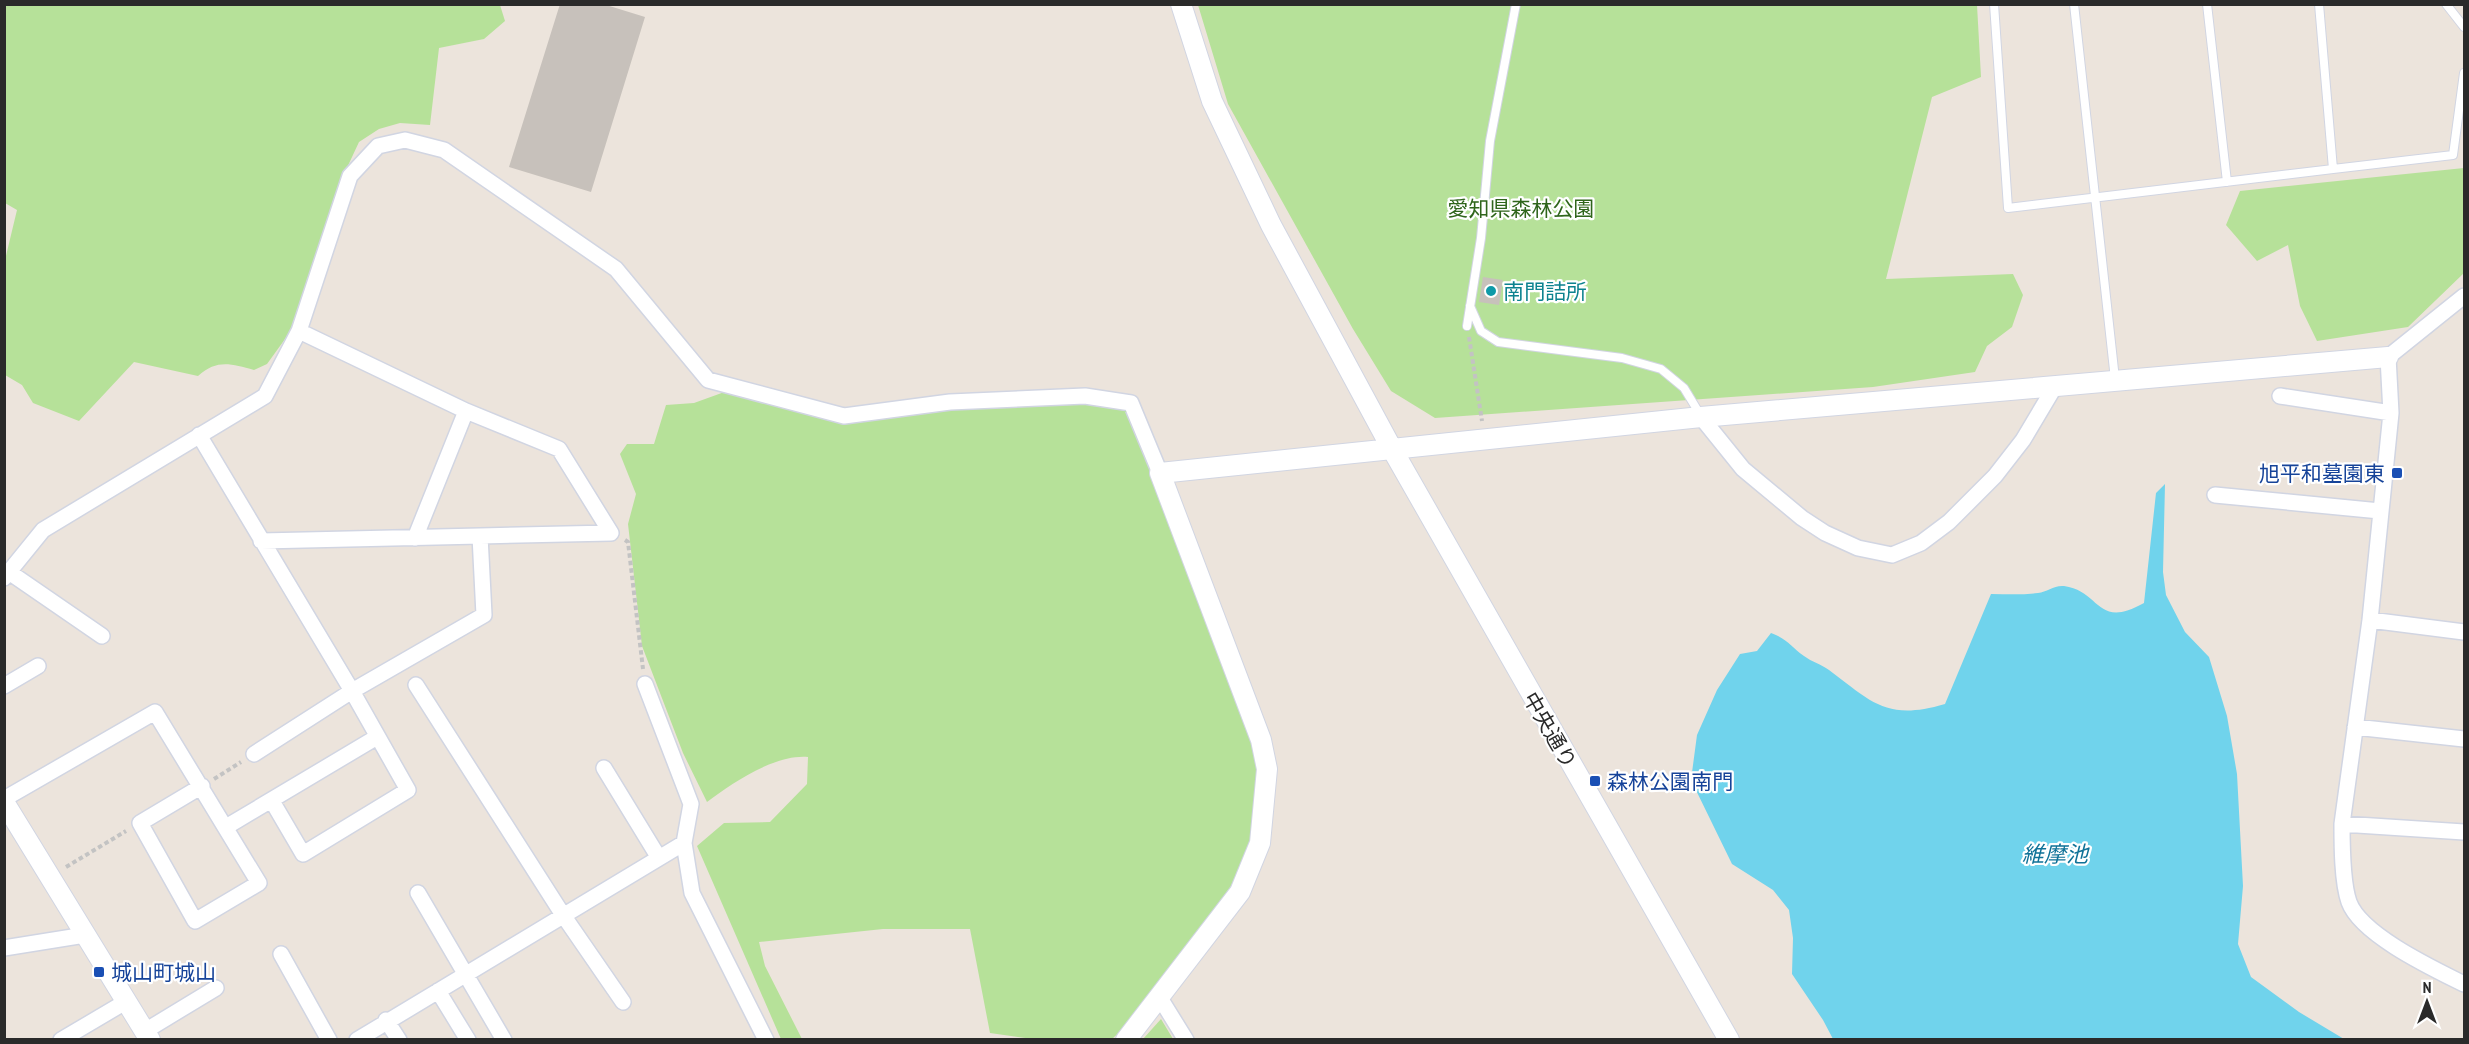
<svg xmlns="http://www.w3.org/2000/svg" width="2469" height="1044" viewBox="0 0 2469 1044" font-family="'PT Sans Narrow','Noto Sans JP',sans-serif">
  <style>
    .green { fill: #b6e199 }
    .water { fill: #70d3ec }
    .building { fill: #c7c1bb }
    .lines { fill: none; stroke-linecap: round; stroke-linejoin: round }
    .service-casing { stroke: #d1d5e2; stroke-width: 10 }
    .minor-casing { stroke: #d1d5e2; stroke-width: 18 }
    .tertiary-casing { stroke: #d1d5e2; stroke-width: 22 }
    .path { stroke: #c3c3c3; stroke-width: 4; stroke-dasharray: 4.5 3; stroke-linecap: butt }
    .service { stroke: #fff; stroke-width: 8 }
    .minor { stroke: #fff; stroke-width: 15 }
    .tertiary { stroke: #fff; stroke-width: 20 }
    .culture-dot { fill: #0f9aa8; stroke: #fff; stroke-width: 2 }
    .transit-dot { fill: #1a4fb4; stroke: #fff; stroke-width: 2 }
    .labels { text-anchor: middle; dominant-baseline: central; stroke-width: 4.5; stroke-linejoin: round; paint-order: stroke }
    .park-label { font-size: 21px; fill: #2f651b; stroke: #fff }
    .culture-label { font-size: 21px; fill: #0d838f; stroke: #fff; text-anchor: start }
    .transit-label { font-size: 21px; fill: #164399; stroke: #fff; text-anchor: start }
    .street-label { font-size: 21px; fill: #2a2a2a; stroke: #fff }
    .water-label { font-size: 22px; font-style: italic; fill: #0f7298; stroke: #fff }
  </style>
  <rect width="100%" height="100%" fill="#ece4dc"/>
  <!-- green -->
  <path class="green" d="M 5,5 L 500,5 L 505,21 L 484,39 L 439,48 L 430,125 L 400,123 L 379,129 L 359,142 L 345,172 L 293,328 L 267,364 L 254,370 C 231,364 217,359 198,376 L 134,362 L 79,421 L 33,403 L 22,385 L 5,375 L 5,260 L 17,210 L 5,203 Z
    M 1198,5 L 1977,5 L 1981,77 L 1932,97 L 1886,279 L 2013,274 L 2023,295 L 2012,327 L 1987,346 L 1975,372 L 1873,387 L 1435,418 L 1391,391 L 1353,329 L 1228,104 Z
    M 2464,168 L 2464,273 L 2408,327 L 2317,341 L 2300,306 L 2288,245 L 2257,261 L 2226,225 L 2240,191 Z
    M 730,390 L 845,419 L 952,407 L 1085,399 L 1129,407 L 1263,772 L 1253,839 L 1231,886 L 1138,1015 L 1112,1039 L 1033,1039 L 990,1033 L 970,929 L 883,929 L 759,942 L 765,966 L 802,1039 L 781,1039 L 697,846 L 724,823 L 770,822 L 807,784 L 808,757 C 775,754 732,783 707,802 L 683,753 L 642,646 L 628,524 L 636,494 L 620,454 L 627,444 L 654,444 L 666,405 L 694,403 Z
    M 1161,1019 L 1173,1039 L 1143,1039 Z"/>
  <!-- water -->
  <path class="water" d="M 2165,484 L 2163,572 L 2166,595 L 2185,632 L 2209,657 L 2227,716 L 2237,774 L 2243,886 L 2238,944 L 2251,977 L 2299,1012 L 2344,1039 L 1833,1039 L 1823,1020 L 1792,974 L 1793,938 L 1789,910 L 1773,890 L 1732,864 L 1691,780 L 1697,735 L 1717,690 L 1740,654 L 1757,651 L 1771,633 C 1788,639 1791,647 1804,656 C 1812,662 1821,664 1829,670 C 1873,703 1887,721 1945,704 L 1991,594 C 2006,594 2023,595 2038,593 C 2047,592 2054,585 2064,586 C 2101,591 2096,630 2144,603 L 2156,493 Z"/>
  <!-- building -->
  <path class="building" d="M 560,4 L 603,4 L 645,17 L 591,192 L 509,167 Z
    M 1483,277 L 1503,280 L 1499,305 L 1479,302 Z"/>
  <g class="lines">
    <defs>
      <path id="service" d="M 1994,4 L 2008,208 L 2333,169 L 2319,4
        M 2074,4 L 2115,379
        M 2207,4 L 2227,182
        M 2446,4 L 2464,27
        M 2333,169 L 2453,155 L 2464,73
        M 1470,306 L 1481,331 L 1498,342 L 1622,358 L 1661,369 L 1684,388 L 1701,416
        M 1467,326 L 1481,238 L 1490,141 L 1516,4"/>
      <path id="minor" d="M 2464,296 L 2388,357 L 2391,413 L 2370,620 L 2342,824 C 2342,845 2342,882 2349,902 C 2361,935 2434,969 2464,984
        M 299,331 L 466,411
        M 2280,396 L 2391,413
        M 1701,417 L 1743,469 L 1802,518 L 1825,533 L 1858,548 L 1892,555 L 1921,543 L 1949,522 L 1995,476 L 2023,440 L 2054,388
        M 199,435 L 352,691 L 408,790 L 303,854 L 272,801
        M 2215,495 L 2380,511
        M 415,538 L 466,411 L 559,449 L 611,533 L 480,536
        M 9,572 L 102,636
        M 4,578 L 43,530 L 265,396 L 299,331 L 350,176 L 378,146 L 405,140 L 444,150 L 616,269 L 708,380 L 844,416 L 950,402 L 1085,396 L 1131,403 L 1160,473
        M 2370,620 L 2464,632
        M 645,684 L 691,804 L 684,843 L 692,893 L 766,1040
        M 416,685 L 563,915 L 623,1002
        M 4,686 L 38,666
        M 2355,727 L 2464,739
        M 254,754 L 352,691 L 484,615 L 480,536 L 261,541
        M 604,768 L 659,858
        M 4,799 L 155,712 L 259,883 L 195,921 L 140,823 L 202,786
        M 2342,824 L 2464,832
        M 226,827 L 377,737
        M 418,893 L 504,1040
        M 4,948 L 85,935
        M 281,954 L 329,1040
        M 438,991 L 468,1040
        M 1160,998 L 1186,1040
        M 386,1020 L 399,1040
        M 145,1031 L 216,988
        M 61,1040 L 127,1001
        M 357,1040 L 684,843"/>
      <path id="tertiary" d="M 1181,4 L 1212,101 L 1271,225 L 1392,449 L 1729,1040
        M 4,802 L 150,1040
        M 1126,1040 L 1240,892 L 1260,843 L 1267,769 L 1261,740 L 1160,473 L 1701,417 L 2388,357"/>
    </defs>
    <!-- service casing -->
    <use href="#service" class="service-casing"/>
    <!-- minor casing -->
    <use href="#minor" class="minor-casing"/>
    <!-- tertiary casing -->
    <use href="#tertiary" class="tertiary-casing"/>
    <!-- path -->
    <path class="path" d="M 1469,337 L 1482,421
      M 625,540 L 628,542 L 643,669
      M 214,779 L 241,762
      M 66,867 L 126,831"/>
    <!-- service -->
    <use href="#service" class="service"/>
    <!-- minor -->
    <use href="#minor" class="minor"/>
    <!-- tertiary -->
    <use href="#tertiary" class="tertiary"/>
  </g>
  <!-- markers -->
  <circle class="culture-dot" cx="1491" cy="291" r="6"/>
  <g class="transit-dot">
    <rect x="2391" y="467" width="12" height="12" rx="3"/>
    <rect x="1589" y="775" width="12" height="12" rx="3"/>
    <rect x="93" y="966" width="12" height="12" rx="3"/>
  </g>
  <g class="labels">
    <!-- park labels -->
    <g class="park-label">
      <text x="1521" y="208">愛知県森林公園</text>
    </g>
    <!-- culture labels -->
    <g class="culture-label">
      <text x="1503" y="291">南門詰所</text>
    </g>
    <!-- transit labels -->
    <g class="transit-label">
      <text x="2385" y="473" text-anchor="end">旭平和墓園東</text>
      <text x="1607" y="781">森林公園南門</text>
      <text x="111" y="972">城山町城山</text>
    </g>
    <!-- street labels -->
    <g class="street-label">
      <text transform="translate(1550 730) rotate(60)">中央通り</text>
    </g>
    <!-- water labels -->
    <g class="water-label">
      <text x="2055" y="854">維摩池</text>
    </g>
  </g>
  <!-- border -->
  <rect width="2469" height="1044" fill="none" stroke="#2a2a2a" stroke-width="12"/>
  <!-- north arrow -->
  <g transform="translate(2427 1002)" stroke="#ffffff" stroke-width="4.5" paint-order="stroke">
  <path d="M0-4.5L10 22L0 15L-10 22Z" fill="#2a2a2a"/>
  <text y="-9" font-size="16" font-weight="bold" text-anchor="middle" fill="#2a2a2a">N</text>
  </g>
</svg>
